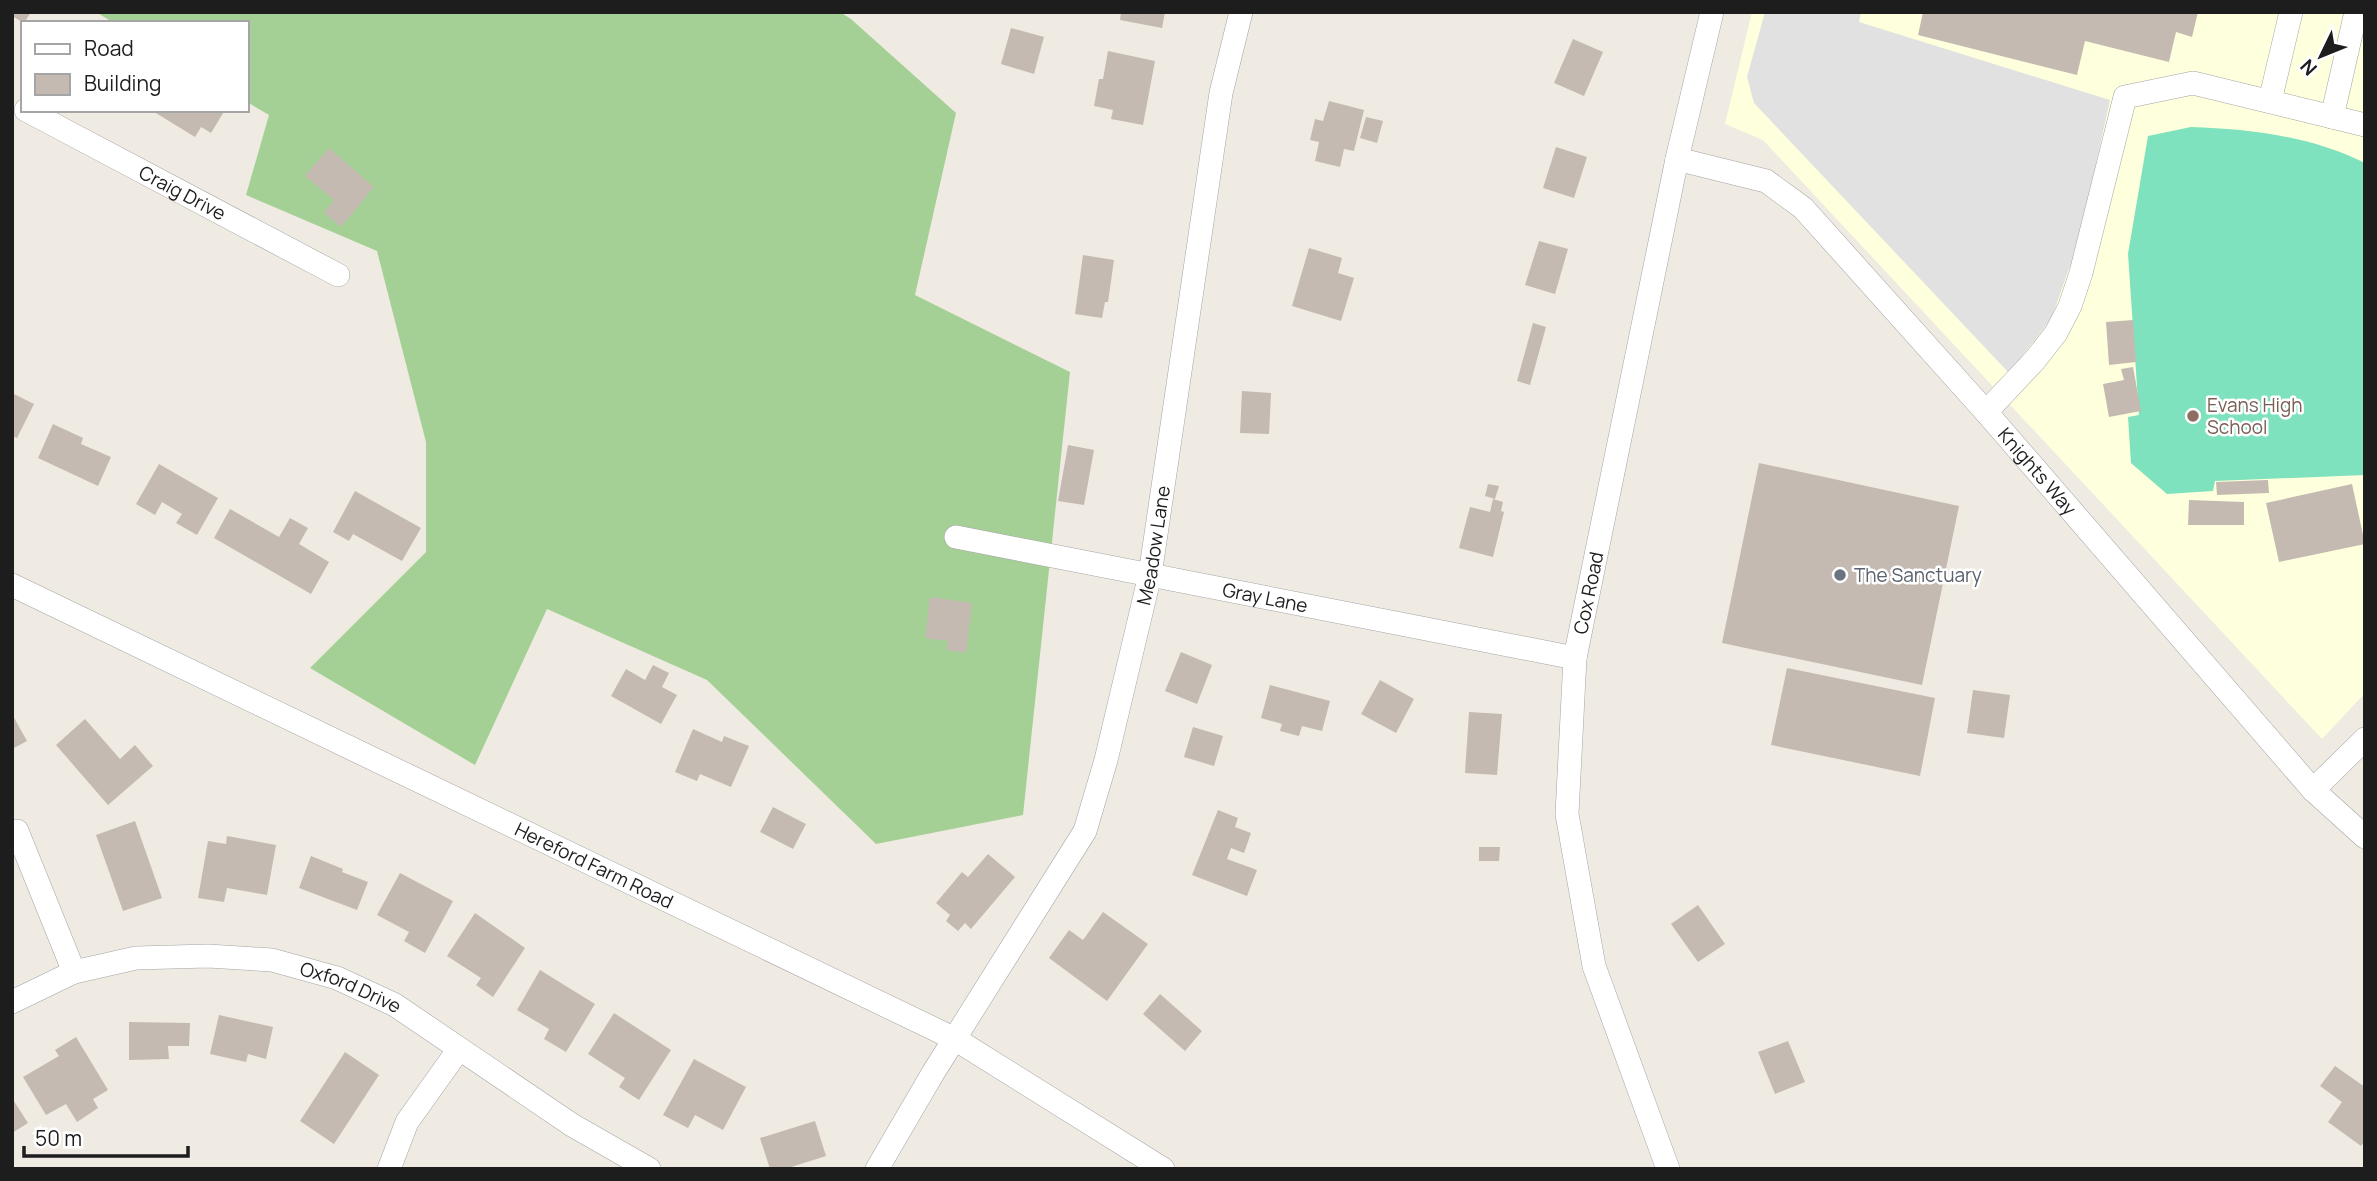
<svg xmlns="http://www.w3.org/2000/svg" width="2377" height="1181" viewBox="0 0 2377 1181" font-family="Manrope,sans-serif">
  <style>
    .education { fill: #feffdc }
    .forest { fill: #a5d095 }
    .pitch { fill: #7de2bd }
    .parking { fill: #e1e1e1 }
    .building { fill: #c4bab2 }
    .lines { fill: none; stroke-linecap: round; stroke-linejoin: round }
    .minor-casing { stroke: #a4a4a4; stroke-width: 24 }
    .minor { stroke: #fff; stroke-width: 23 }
    .education-dot { fill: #8d6e63; stroke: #fff; stroke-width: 2.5 }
    .worship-dot { fill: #6b7280; stroke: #fff; stroke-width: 2.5 }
    .labels { text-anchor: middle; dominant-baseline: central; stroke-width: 5; stroke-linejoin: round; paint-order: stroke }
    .street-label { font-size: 19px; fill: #1d1d1d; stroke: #fff }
    .education-label { font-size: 19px; fill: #785e54; stroke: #fff; text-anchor: start }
    .worship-label { font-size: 19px; fill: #5b616d; stroke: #fff; text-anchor: start }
  </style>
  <rect width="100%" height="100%" fill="#efebe3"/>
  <!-- education -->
  <path class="education" d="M 1752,12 L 2365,12 L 2365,693 L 2322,739 L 1763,140 L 1725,124 Z"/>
  <!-- forest -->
  <path class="forest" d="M 96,12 L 840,12 L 851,19 L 956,113 L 915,295 L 1070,372 L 1023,815 L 876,844 L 707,680 L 547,609 L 475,765 L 310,668 L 426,552 L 426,442 L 377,251 L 246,195 L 269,115 L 247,102 L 247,23 L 114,23 Z"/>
  <!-- pitch -->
  <path class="pitch" d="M 2191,127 C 2251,129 2310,136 2365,163 L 2365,475 L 2215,481 L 2213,491 L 2167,494 L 2131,463 L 2128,417 L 2139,415 L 2128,254 L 2148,136 Z"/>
  <!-- parking -->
  <path class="parking" d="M 1765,12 L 1861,12 L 1859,22 L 2110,100 L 2079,241 L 2051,319 L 2009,373 L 1754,103 L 1747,77 Z"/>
  <!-- building -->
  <path class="building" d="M 12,12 L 31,12 L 24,23 L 12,16 Z
    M 1121,12 L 1165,12 L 1162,28 L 1120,20 Z
    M 1923,12 L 2198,12 L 2192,37 L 2176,32 L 2169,62 L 2085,41 L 2077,75 L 1918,35 Z
    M 1011,28 L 1044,37 L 1034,74 L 1001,64 Z
    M 1573,39 L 1603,52 L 1584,96 L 1554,83 Z
    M 1108,51 L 1155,61 L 1143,125 L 1111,119 L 1113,110 L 1094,106 L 1099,79 L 1103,79 Z
    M 1329,101 L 1364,110 L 1354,151 L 1344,149 L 1340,167 L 1315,161 L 1319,142 L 1310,140 L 1315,119 L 1323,121 Z
    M 151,110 L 225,110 L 211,133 L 201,127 L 195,137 Z
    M 1366,117 L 1383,121 L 1377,143 L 1360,138 Z
    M 1556,147 L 1587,157 L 1574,198 L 1543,188 Z
    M 329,148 L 374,187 L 341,227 L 324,213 L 334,200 L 305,176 Z
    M 1539,241 L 1568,249 L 1555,294 L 1525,285 Z
    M 1309,248 L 1342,258 L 1338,273 L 1354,278 L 1341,321 L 1292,306 Z
    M 1083,255 L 1114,260 L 1108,302 L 1105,302 L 1102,318 L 1075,314 Z
    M 2133,320 L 2136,362 L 2109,365 L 2106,322 Z
    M 1533,323 L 1546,327 L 1530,385 L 1517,381 Z
    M 2133,367 L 2141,411 L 2109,417 L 2103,384 L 2124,380 L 2121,369 Z
    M 1242,391 L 1271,393 L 1269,434 L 1240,433 Z
    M 12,393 L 34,404 L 17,438 L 12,436 Z
    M 53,424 L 83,438 L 81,444 L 111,457 L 98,486 L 38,458 Z
    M 1068,445 L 1094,450 L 1084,505 L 1058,501 Z
    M 1759,463 L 1959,506 L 1922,685 L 1722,643 Z
    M 159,464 L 218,498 L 197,535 L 176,523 L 182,514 L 162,502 L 155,515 L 136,504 Z
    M 2268,480 L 2269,493 L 2217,495 L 2216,482 Z
    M 1488,484 L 1499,486 L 1495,499 L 1485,496 Z
    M 2352,484 L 2365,544 L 2279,562 L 2266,503 Z
    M 355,491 L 421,528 L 402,561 L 353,534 L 349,541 L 333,532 Z
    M 1493,499 L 1503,502 L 1501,511 L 1504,512 L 1493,557 L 1459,548 L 1470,507 L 1490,512 Z
    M 2189,500 L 2244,502 L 2244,525 L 2188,525 Z
    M 230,509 L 279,537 L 290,518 L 308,528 L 299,544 L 329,562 L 311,594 L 214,538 Z
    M 930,597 L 972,603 L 966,653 L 947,650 L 948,641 L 925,638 Z
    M 1181,652 L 1212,665 L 1197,704 L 1165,691 Z
    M 653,665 L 669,673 L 662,687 L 677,695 L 661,724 L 611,696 L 626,669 L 645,680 Z
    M 1787,668 L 1935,698 L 1920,776 L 1771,745 Z
    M 1380,680 L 1414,699 L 1396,733 L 1361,714 Z
    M 1270,685 L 1330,701 L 1322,731 L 1302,726 L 1299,736 L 1280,731 L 1282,724 L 1261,718 Z
    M 1973,690 L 2010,695 L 2004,738 L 1967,733 Z
    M 1469,712 L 1502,714 L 1497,775 L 1465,773 Z
    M 12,714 L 27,741 L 12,749 Z
    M 85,719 L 120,759 L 135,745 L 153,766 L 108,805 L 56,745 Z
    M 1193,727 L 1223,736 L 1214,766 L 1184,757 Z
    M 693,729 L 722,742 L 724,736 L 749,746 L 731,787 L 700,774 L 697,781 L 675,772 Z
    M 773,807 L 806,824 L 793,849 L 760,832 Z
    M 1218,810 L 1238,818 L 1235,827 L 1251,833 L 1244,853 L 1231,848 L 1227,859 L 1257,870 L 1247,896 L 1192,875 Z
    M 135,821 L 162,898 L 123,911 L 96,835 Z
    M 227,836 L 276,845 L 267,895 L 227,888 L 224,902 L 198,898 L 208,841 L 226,844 Z
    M 1479,847 L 1500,847 L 1499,861 L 1479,861 Z
    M 988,854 L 1015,877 L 971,929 L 965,923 L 958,931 L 946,921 L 950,915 L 936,903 L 962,872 L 968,877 Z
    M 311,856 L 343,869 L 342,872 L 368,882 L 357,910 L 299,888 Z
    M 400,873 L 453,901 L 425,953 L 404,941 L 409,932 L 377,915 Z
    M 1698,905 L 1725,944 L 1698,962 L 1671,924 Z
    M 1103,912 L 1148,944 L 1107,1001 L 1049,958 L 1069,930 L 1083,940 Z
    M 475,913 L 525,948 L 493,997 L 476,985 L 481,978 L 447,956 Z
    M 540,970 L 595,1004 L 566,1052 L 544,1039 L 549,1029 L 517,1010 Z
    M 1160,994 L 1202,1031 L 1185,1051 L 1143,1014 Z
    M 614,1013 L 671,1050 L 639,1100 L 619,1087 L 625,1078 L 588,1054 Z
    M 219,1015 L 273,1027 L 266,1059 L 248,1054 L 246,1062 L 210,1054 Z
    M 129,1022 L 190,1023 L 189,1046 L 168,1046 L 169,1059 L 129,1060 Z
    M 76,1037 L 108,1090 L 93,1099 L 98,1108 L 77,1122 L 66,1104 L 46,1115 L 23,1077 L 59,1056 L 55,1050 Z
    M 1788,1041 L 1805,1082 L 1775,1094 L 1758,1052 Z
    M 345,1052 L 379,1075 L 334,1144 L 300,1121 Z
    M 694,1059 L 746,1087 L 723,1130 L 695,1115 L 688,1128 L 663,1115 Z
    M 2335,1066 L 2365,1087 L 2365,1140 L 2361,1146 L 2328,1122 L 2342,1102 L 2320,1086 Z
    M 12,1098 L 28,1123 L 12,1133 Z
    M 815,1121 L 826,1156 L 785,1169 L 770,1169 L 760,1138 Z"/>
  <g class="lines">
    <defs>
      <g id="minor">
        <path d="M 2270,101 L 2291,12"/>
        <path id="s1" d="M 26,110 L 338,275"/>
        <path d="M 2332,117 L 2356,12"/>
        <path id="s2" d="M 1677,159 L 1766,181 L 1803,208 L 1986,412 L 2313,790 L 2365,837"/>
        <path d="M 1986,412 L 2035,360 L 2056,333 L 2070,306 L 2081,273 L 2125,97 L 2193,83 L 2365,125"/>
        <path id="s3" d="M 956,537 L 1575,658"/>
        <path id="s4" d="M 12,585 L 955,1039 L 1163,1169"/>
        <path d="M 2313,790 L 2365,739"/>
        <path d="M 17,831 L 74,972"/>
        <path id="s5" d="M 12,1002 L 74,972 L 136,958 L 208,956 L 272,960 L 337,978 L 395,1005 L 572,1125 L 649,1169"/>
        <path d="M 389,1169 L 407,1122 L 459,1049"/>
        <path id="s6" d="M 877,1169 L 933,1073 L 1085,831 L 1106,760 L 1150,575 L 1221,93 L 1241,12"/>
        <path id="s7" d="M 1668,1169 L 1594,966 L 1567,814 L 1575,658 L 1677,159 L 1712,12"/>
      </g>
    </defs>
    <!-- minor casing -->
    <use href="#minor" class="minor-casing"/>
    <!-- minor -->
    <use href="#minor" class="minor"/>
  </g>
  <!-- markers -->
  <circle class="education-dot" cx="2193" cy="416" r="7"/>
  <circle class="worship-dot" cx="1840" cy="575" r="7"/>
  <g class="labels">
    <!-- street labels -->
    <g class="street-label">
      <text stroke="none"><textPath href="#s1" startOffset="177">Craig Drive</textPath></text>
      <text stroke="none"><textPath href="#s2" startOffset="490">Knights Way</textPath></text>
      <text stroke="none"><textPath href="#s6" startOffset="691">Meadow Lane</textPath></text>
      <text stroke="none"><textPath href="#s7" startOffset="593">Cox Road</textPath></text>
      <text stroke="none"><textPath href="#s3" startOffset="315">Gray Lane</textPath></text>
      <text stroke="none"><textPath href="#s4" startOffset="646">Hereford Farm Road</textPath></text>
      <text stroke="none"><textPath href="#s5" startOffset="352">Oxford Drive</textPath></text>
    </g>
    <!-- education labels -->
    <g class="education-label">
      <text x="2207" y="405">Evans High<tspan x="2207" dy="22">School</tspan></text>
    </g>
    <!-- worship labels -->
    <g class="worship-label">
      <text x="1854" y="575">The Sanctuary</text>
    </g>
  </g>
  <!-- border -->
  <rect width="2377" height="1181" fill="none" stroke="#1d1d1d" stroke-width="28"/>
  <!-- legend -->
  <rect x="21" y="21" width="228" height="91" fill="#ffffff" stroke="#a5a5a5" stroke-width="2"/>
  <rect x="35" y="44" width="35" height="10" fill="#ffffff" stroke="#a5a5a5" stroke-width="2"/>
  <text x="84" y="56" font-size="21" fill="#1d1d1d">Road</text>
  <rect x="35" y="74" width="35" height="21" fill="#c4bab2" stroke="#a5a5a5" stroke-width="2"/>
  <text x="84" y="91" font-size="21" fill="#1d1d1d">Building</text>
  <!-- north arrow -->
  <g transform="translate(2321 56) rotate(227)" stroke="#ffffff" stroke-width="5" paint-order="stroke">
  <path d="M0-5L12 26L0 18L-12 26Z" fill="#1d1d1d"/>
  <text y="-10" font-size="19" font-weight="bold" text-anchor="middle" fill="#1d1d1d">N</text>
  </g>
  <!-- scale -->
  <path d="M24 1146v10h164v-10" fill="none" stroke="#1d1d1d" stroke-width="3.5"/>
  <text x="35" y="1146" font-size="21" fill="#1d1d1d" stroke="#ffffff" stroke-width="5" paint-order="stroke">50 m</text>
</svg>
